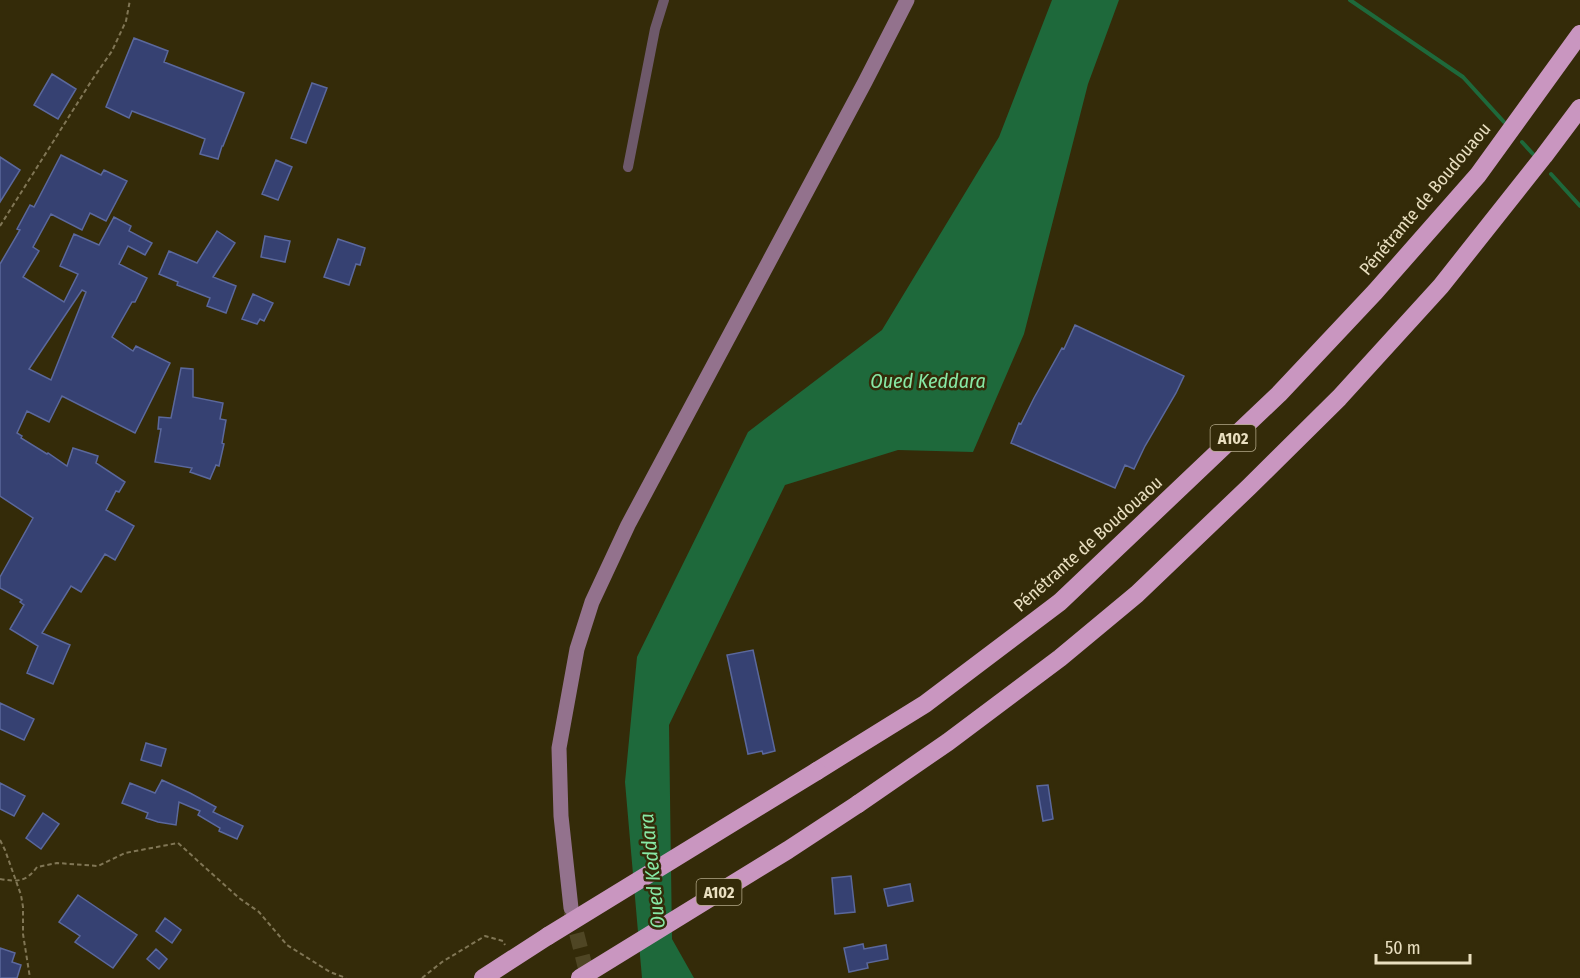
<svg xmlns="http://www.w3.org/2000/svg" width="1580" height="978" viewBox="0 0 1580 978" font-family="'Fira Sans Condensed',sans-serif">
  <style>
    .water { fill: #1e693b }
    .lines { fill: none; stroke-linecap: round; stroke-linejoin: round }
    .stream { stroke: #1e693b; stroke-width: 4 }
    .building { fill: #364172; stroke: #5b689c; stroke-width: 1.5; fill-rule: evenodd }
    .secondary-tunnel { stroke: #4f4624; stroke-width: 15; stroke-dasharray: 15 8; stroke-linecap: butt }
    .path { stroke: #807655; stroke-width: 2; stroke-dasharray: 4.5 3; stroke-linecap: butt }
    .street { stroke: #6e596a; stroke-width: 10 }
    .secondary { stroke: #93728d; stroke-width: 15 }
    .highway { stroke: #c996c0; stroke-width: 18 }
    .highway-bridge { stroke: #c996c0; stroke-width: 18 }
    .labels { text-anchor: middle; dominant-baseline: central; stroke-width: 5; stroke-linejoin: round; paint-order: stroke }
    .shield { fill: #342b09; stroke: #b3a989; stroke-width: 1.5 }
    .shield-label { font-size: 16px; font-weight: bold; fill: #e9dfc0 }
    .street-label { font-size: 18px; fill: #e9dfc0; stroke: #342b09 }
    .water-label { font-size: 20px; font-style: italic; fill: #87e9a5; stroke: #342b09 }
  </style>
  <rect width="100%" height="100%" fill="#342b09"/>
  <!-- water -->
  <path class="water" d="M 1052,0 L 1119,0 L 1088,84 L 1024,334 L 973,452 L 898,450 L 785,485 L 669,725 L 672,939 L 694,978 L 642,978 L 625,782 L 637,657 L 748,432 L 882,330 L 999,137 Z"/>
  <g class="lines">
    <!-- stream -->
    <path class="stream" d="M 1350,0 L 1463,77 L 1504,122
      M 1522,142 L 1533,154
      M 1551,174 L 1580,206"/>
  </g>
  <!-- building -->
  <path class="building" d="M 134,38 L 168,51 L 164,62 L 244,93 L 223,146 L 222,146 L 218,159 L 200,154 L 205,139 L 132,111 L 129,118 L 106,107 Z
    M 52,74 L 76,89 L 58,119 L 34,105 Z
    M 312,83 L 327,88 L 306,143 L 291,138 Z
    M 61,155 L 101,175 L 104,170 L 127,181 L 106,221 L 90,213 L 82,230 L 51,214 L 33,247 L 39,251 L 23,277 L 64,302 L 78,274 L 60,266 L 74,234 L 99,245 L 114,217 L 131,226 L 129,231 L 152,243 L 145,255 L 128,246 L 119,264 L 147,278 L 135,302 L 132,302 L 112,337 L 133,351 L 136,346 L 170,363 L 135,433 L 62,396 L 49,422 L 27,411 L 17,433 L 22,436 L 21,438 L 47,454 L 48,453 L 67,466 L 73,448 L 98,456 L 96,463 L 125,482 L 119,492 L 116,491 L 106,510 L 134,526 L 115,560 L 105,554 L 81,592 L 71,586 L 42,633 L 70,645 L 53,684 L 27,673 L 38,646 L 10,629 L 24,605 L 20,602 L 22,600 L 0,588 L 0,577 L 33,518 L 0,496 L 0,264 L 20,230 L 17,229 L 30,205 L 34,207 ZM 82,290 L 86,292 L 51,380 L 29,369 Z
    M 0,157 L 20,170 L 0,202 Z
    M 276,160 L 292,167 L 278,200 L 262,194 Z
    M 217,231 L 235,243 L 213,277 L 236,286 L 226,313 L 207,306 L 210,298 L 177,285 L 178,282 L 159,274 L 169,251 L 197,263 Z
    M 265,236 L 290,241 L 285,262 L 261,257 Z
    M 338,239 L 365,248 L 360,265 L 356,264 L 349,285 L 324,277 Z
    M 253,294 L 273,303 L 264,321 L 260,319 L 257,324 L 242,319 Z
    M 1075,325 L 1184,376 L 1176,393 L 1145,446 L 1134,469 L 1125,465 L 1115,488 L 1011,443 L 1019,423 L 1021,424 L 1034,398 L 1062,348 L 1064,349 Z
    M 181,368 L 193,369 L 193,397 L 223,403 L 220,419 L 226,420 L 222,443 L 224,444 L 219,466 L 216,465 L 210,479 L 190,472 L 192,468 L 155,462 L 161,429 L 158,429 L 159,417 L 171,418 Z
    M 753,650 L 775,751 L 763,754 L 762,751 L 748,754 L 727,655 Z
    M 0,703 L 34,719 L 24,740 L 0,729 Z
    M 146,743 L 166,749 L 161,766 L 141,760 Z
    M 162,780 L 190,793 L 216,807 L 213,812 L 243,826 L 237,839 L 219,831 L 220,828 L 198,815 L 200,811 L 179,802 L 176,825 L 158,822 L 146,818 L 148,813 L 122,803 L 130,783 L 155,793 Z
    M 0,783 L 25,796 L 14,816 L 0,809 Z
    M 1048,785 L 1053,819 L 1043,821 L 1037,786 Z
    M 43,813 L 59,824 L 41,849 L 26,838 Z
    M 851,876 L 855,912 L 835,914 L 832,878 Z
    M 910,884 L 913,901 L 888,906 L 884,889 Z
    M 78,895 L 137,935 L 113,968 L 75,942 L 80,936 L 59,922 Z
    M 165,918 L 181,930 L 172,943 L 156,931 Z
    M 863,944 L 864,949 L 886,945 L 888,959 L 867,963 L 868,968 L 849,972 L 844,948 Z
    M 0,948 L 15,953 L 12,962 L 21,965 L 17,978 L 0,978 Z
    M 156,949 L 167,959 L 159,969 L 147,959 Z"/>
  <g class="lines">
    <!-- secondary-tunnel -->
    <path class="secondary-tunnel" d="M 571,911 L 588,978"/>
    <!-- path -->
    <path class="path" d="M 0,226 L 92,80 L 112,51 L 126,21 L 130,0
      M 0,840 L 5,850 L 21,895 L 23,907 L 23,934 L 30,978
      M 0,879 C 18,882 26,882 37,867 L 57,863 L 98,866 L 125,853 L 178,843 L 239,898 L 259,912 L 287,945 L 330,972 L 346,978
      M 422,978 L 442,962 L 485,936 L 503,941 L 505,945"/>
    <!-- street -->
    <path class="street" d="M 628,167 L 655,29 L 664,0"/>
    <!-- secondary -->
    <path class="secondary" d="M 571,908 L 561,816 L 559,748 L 577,649 L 592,602 L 628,525 L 865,82 L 907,0"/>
    <!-- highway -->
    <path class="highway" d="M 817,771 L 925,704 L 1060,602 L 1279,394 L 1375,292 L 1478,175 L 1580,34
      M 858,804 L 948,742 L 1060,658 L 1137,594 L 1249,487 L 1339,398 L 1441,286 L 1544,156 L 1580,108
      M 483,978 L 548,936"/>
    <!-- highway-bridge -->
    <path class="highway-bridge" d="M 548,936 L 817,771
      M 580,978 L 788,850 L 858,804"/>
  </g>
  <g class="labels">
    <!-- shield labels -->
    <g class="shield">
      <rect x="1210.5" y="425" width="45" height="26" rx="4.5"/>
      <rect x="696.5" y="879" width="45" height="26" rx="4.5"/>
    </g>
    <g class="shield-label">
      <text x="1233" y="438">A102</text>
      <text x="719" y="892">A102</text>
    </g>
    <!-- street labels -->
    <g class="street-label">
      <text transform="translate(1425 199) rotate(-50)">Pénétrante de Boudouaou</text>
      <text transform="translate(1088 544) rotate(-42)">Pénétrante de Boudouaou</text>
    </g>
    <!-- water labels -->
    <g class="water-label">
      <text x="928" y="381">Oued Keddara</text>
      <text transform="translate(652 871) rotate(-96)">Oued Keddara</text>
    </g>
  </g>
  <!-- scale -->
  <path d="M1376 954v9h94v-9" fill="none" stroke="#e9dfc0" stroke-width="3"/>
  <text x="1385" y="954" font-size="18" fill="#e9dfc0" stroke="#342b09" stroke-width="4.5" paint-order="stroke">50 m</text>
</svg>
